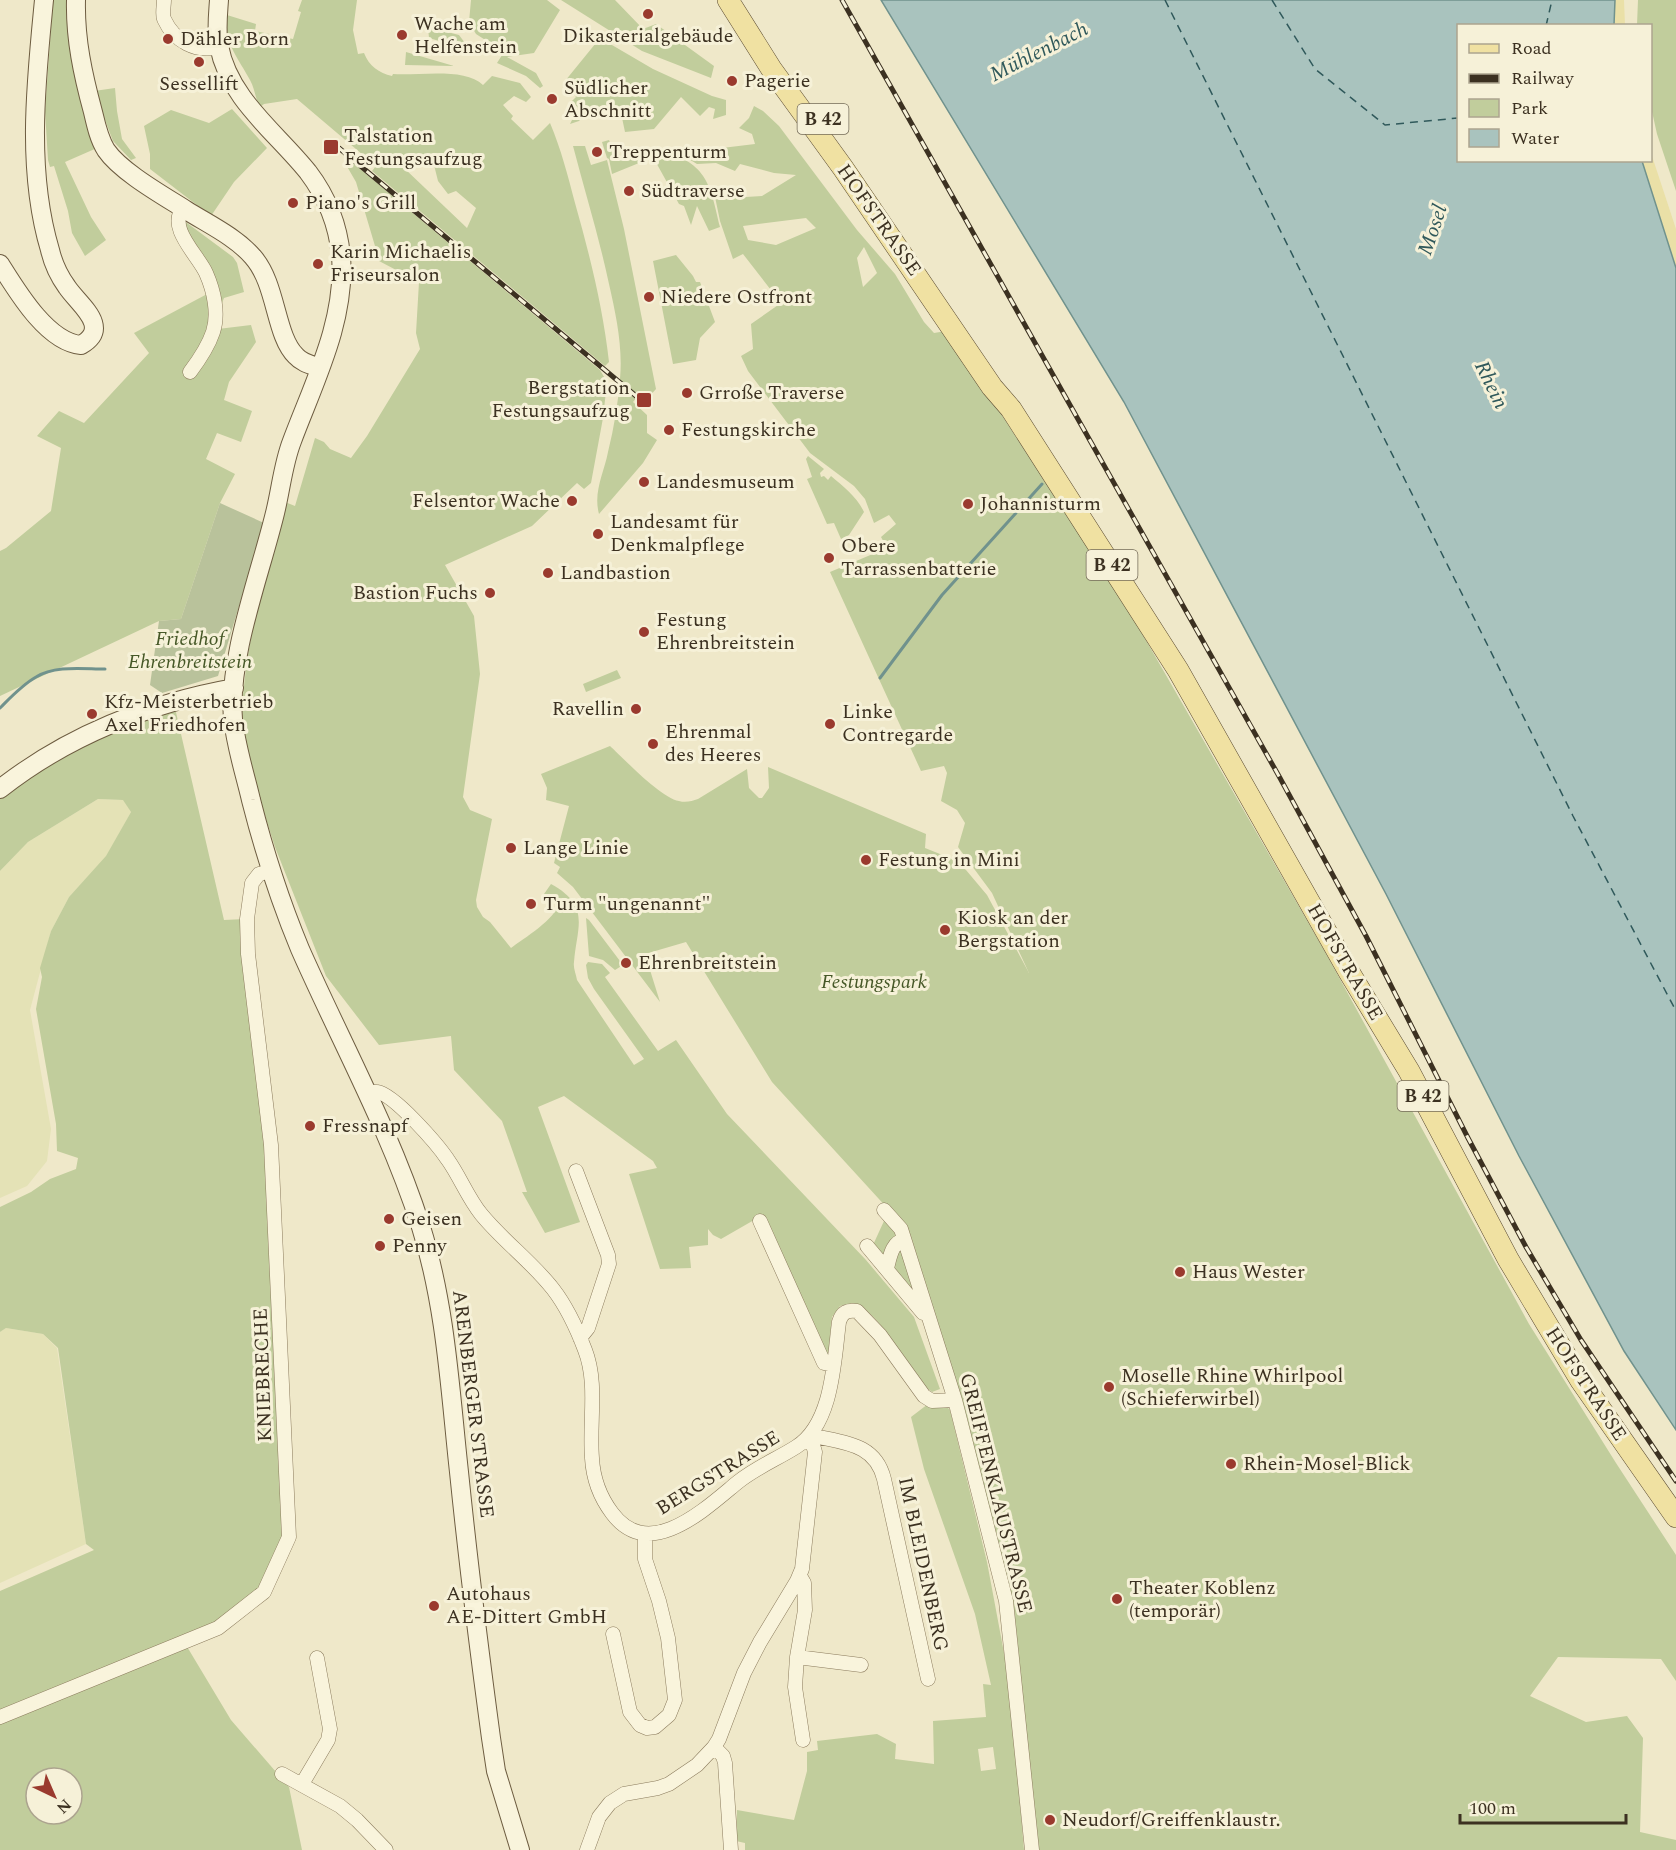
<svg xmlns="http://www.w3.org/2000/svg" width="1676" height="1850" viewBox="0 0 1676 1850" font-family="Spectral,serif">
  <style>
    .farmland { fill: #e4e2b6 }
    .green { fill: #c1cd9c; fill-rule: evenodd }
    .sand { fill: #eae0a7 }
    .cemetery { fill: #b9c29b }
    .water { fill: #a9c3be; stroke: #70928d; stroke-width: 1.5 }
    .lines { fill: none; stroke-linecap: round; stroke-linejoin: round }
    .stream { stroke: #70928d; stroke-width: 3 }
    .ferry { stroke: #30595b; stroke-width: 1.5; stroke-dasharray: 8 6; stroke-linecap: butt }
    .street-casing { stroke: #8b7b5d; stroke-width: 15 }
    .secondary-casing { stroke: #6d5c40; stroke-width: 20 }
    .primary-casing { stroke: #594931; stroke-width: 22 }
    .street { stroke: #f9f4dc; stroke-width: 14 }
    .secondary { stroke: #f9f4dc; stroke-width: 18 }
    .primary { stroke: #f0e1a2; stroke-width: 21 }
    .rail-casing { stroke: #3c3121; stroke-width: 5 }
    .rail { stroke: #f6f1d8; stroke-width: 3; stroke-dasharray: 9; stroke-linecap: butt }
    .poi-dot { fill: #9a3a2e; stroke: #f6f1d8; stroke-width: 2 }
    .labels { text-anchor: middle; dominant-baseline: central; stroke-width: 6; stroke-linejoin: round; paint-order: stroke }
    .shield { fill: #f6f1d8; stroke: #746b58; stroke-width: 1.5 }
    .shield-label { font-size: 18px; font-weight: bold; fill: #3c3121 }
    .poi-label { font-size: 20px; fill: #3c3121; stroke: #f6f1d8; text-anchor: start }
    .street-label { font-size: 20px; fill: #3c3121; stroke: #f6f1d8 }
    .park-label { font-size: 20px; font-style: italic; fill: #465827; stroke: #f6f1d8 }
    .water-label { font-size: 21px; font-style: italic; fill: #30595b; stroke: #f6f1d8 }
  </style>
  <rect width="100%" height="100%" fill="#efe8c9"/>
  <!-- farmland -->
  <path class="farmland" d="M 98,799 L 124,800 L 131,812 L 106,857 L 69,897 L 51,931 L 30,1010 L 51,1129 L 47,1161 L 27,1186 L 0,1198 L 0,871 L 28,842 Z
    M 6,1328 L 43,1334 L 57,1348 L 86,1544 L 0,1583 L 0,1332 Z"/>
  <!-- green -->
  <path class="green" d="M 53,0 L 66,0 C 66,52 80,100 97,148 L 65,162 L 91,217 L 106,240 L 85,256 L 72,233 L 68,211 L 54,166 L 50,167 L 48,160 L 45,111 Z
    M 302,0 L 357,0 L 353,30 L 358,54 L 364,53 C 369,66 379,73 392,76 L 393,74 C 418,76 465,67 483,85 L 492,76 L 520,83 L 531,97 L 526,102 L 514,96 L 503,105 L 513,116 L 511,119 L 533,140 L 550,123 C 561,149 568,176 575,203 C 590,256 603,308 609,362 L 605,366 L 372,171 L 376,166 L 297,99 L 264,104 L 260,107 C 255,98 255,89 250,80 C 237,56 224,44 227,15 L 256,24 L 255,31 L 293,39 L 301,12 L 298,11 ZM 432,157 L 438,181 L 448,194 L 456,191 L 476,208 L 467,228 L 404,168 Z
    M 471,0 L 547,0 L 560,10 L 534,53 L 507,57 L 536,73 L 543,86 L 540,88 L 526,76 L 497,63 L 504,52 L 476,34 L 469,22 Z
    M 561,0 L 615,0 L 643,29 L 656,24 L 714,66 L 711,78 L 642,51 Z
    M 1638,0 L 1676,0 L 1676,191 L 1657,134 L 1651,107 L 1650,26 L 1637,25 Z
    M 428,27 L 459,35 L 465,43 L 463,48 L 429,38 Z
    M 600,38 L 653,69 L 712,96 L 726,100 L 726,115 L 713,119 L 715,109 L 709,107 L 700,116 L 681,97 L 654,129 L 625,132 L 621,113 L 611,104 L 586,113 L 579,121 L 570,124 L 578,108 L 572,101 L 576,97 L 565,81 Z
    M 406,52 L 454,66 L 405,65 Z
    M 115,88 L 117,111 L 122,139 L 136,158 L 131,160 L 113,141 L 94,91 Z
    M 754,106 L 763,111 L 779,126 L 857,230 L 895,274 L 924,322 L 934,333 L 946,331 L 952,338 L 1132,616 L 1324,950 L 1529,1324 L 1616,1463 L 1676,1555 L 1676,1681 L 1661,1659 L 1558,1657 L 1530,1696 L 1586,1722 L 1627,1716 L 1643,1738 L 1640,1832 L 1676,1840 L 1676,1850 L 1036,1850 L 1009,1601 L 933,1316 L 873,1245 L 889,1210 L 772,1082 L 686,942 L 645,954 L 660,1002 L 573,887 L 557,873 L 560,867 L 554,863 L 569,806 L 546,800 L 547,788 L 541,774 L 610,746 C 625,760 661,798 679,801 C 686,803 692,801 698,799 L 747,769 L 749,788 L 759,798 L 762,798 L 769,788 L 768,767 L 926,834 L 925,848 L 950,858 L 966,870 L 987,895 L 1029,973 L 992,893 L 958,847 L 965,823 L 957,810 L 941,801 L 947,773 L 944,766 L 921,771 L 830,572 L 887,548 L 881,537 L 896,524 L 889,515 L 874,523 L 865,499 L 854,486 L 810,453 L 748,371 L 741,356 L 753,349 L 751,324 L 781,303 L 743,254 L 733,259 L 720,221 L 714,192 L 746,197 L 762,196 L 796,175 L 774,173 L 740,164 L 735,171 L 716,163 L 697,164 L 687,158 L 722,148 L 755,144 L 752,134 L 739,128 L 749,118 ZM 806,218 L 816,228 L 776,245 L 748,240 L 743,226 ZM 864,247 L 877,273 L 863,287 L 857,258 Z
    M 232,109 L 267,148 L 234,182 L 211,216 L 150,169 L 150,154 L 144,126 L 171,110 L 209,123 Z
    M 609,140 L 614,154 L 619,154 L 622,158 L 635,155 L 639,156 L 639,163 L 612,174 L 609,159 L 607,158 L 602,142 Z
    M 573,146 L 585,146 L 591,165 L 607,160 L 624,229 L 656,389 L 648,398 L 641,392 L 633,402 L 647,415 L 647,433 L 657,440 L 643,463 L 599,514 C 593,492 604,473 608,452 C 614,428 618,403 620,379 C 623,347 616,315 609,284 C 599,237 585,192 573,146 Z
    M 662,150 C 708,165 710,184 720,227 L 709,231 L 697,206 L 691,225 L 684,206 L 679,204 L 653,157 Z
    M 346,157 L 600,370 L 607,382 L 603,418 L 591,483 L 584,489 L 577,483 L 532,526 L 445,565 L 474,616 L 480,674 L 463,797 L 470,810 L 492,819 L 476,900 L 477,907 L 483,917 L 490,922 L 511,948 C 523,939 557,918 558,904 L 544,894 L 551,884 C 591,906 577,926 574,962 C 573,968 576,974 577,980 L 634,1065 L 644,1059 L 594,989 L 588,978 L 586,965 L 588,962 L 602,964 L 610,973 L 605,977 L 658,1051 L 676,1040 L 727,1114 L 866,1260 L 914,1317 L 940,1389 L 932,1392 C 906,1373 883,1311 852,1303 L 840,1306 L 832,1317 L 828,1360 L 761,1216 L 721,1239 L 713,1235 L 708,1229 L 708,1245 L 689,1247 L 691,1268 L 660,1269 L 629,1174 L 657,1168 L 653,1161 L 564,1096 L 538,1107 L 580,1222 L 545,1233 L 522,1192 L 527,1192 L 502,1121 L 454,1070 L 451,1036 L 379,1045 L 326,976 L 275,847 L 243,747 L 242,703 L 247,660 L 254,621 L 285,502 L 295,506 L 315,438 L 324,442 L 330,449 L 351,458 L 367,436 L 420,349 L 416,333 L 419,282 L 360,251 L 375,246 L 356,182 L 345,163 Z
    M 183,220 L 233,257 L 237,263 L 244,292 L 224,298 L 219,311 Z
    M 676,255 L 693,276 L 696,282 L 700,282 L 715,322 L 700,338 L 696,360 L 673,364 L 653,261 Z
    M 209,293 L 218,329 L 251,325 L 256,342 L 229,382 L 224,400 L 252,411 L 241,442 L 217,433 L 206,459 L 235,474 L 220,503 L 181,619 L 159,621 L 0,696 L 0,551 L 6,548 L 51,511 L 61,448 L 37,436 L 59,411 L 84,423 L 149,353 L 134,333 Z
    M 808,456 L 824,469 L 820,473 L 821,477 L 824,476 L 828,480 L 831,476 C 844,487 857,497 864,512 L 849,535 L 841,539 L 834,523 L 827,524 L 807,479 L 812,477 L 806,459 Z
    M 617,670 L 621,678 L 586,692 L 583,684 Z
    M 175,708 L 224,920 L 245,919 L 266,1148 L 284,1536 L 259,1589 L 186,1645 L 231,1720 L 289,1787 L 302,1850 L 0,1850 L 0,1591 L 94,1550 L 86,1544 L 58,1348 L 43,1334 L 6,1328 L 0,1332 L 0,1207 L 31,1192 L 50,1179 L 76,1169 L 78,1158 L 57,1151 L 56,1124 L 36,1009 L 42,977 L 40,968 L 51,931 L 69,897 L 106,856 L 131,812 L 123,800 L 98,799 L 28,842 L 0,871 L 0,795 L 12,785 L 111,730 ZM 36,1778 L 72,1778 L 72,1814 L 36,1814 Z
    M 586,918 L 589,920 L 623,965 L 615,970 L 603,960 L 589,956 Z
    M 928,1404 L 946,1406 L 950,1410 L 987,1562 L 1010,1685 L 1024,1850 L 745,1850 L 745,1843 L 736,1841 L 737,1810 L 794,1820 L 807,1771 L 807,1752 L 818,1750 L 817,1741 L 877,1734 L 896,1744 L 895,1759 L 934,1764 L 933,1721 L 986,1717 L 983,1684 L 991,1685 L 975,1614 L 924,1469 L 911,1417 ZM 993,1747 L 996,1769 L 981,1771 L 978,1749 Z"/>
  <!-- sand -->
  <path class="sand" d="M 1615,0 L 1624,0 L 1625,25 L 1614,26 Z
    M 1651,153 L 1676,229 L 1676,268 L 1642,161 L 1650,160 Z"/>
  <!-- cemetery -->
  <path class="cemetery" d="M 220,503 L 264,523 L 218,676 L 162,693 L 150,685 L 159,621 L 181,619 Z"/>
  <!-- water -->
  <path class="water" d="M 881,0 L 1615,0 L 1614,25 L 1458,26 L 1458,160 L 1642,161 L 1676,268 L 1676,1430 L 1624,1351 L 1519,1156 L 1386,894 L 1124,402 Z"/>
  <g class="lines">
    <!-- stream -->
    <path class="stream" d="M 880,678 L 942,595 L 1042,484
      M 0,708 C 11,697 22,685 36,677 C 55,665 83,669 105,669"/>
    <!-- ferry -->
    <path class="ferry" d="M 1165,0 L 1573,816 L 1676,1011
      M 1272,0 L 1315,69 L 1385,125 L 1458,118
      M 1546,26 L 1552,0"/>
    <defs>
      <path id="street" d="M 164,0 C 164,6 162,14 164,19 C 174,41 196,53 219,47
        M 183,208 C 167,228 198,255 206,273 C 214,291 219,314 213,332 C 208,347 199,360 190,372
        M 368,1094 C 371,1092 373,1091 377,1092 C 394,1094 438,1145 448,1160 C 460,1177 468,1198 481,1214 C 503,1241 532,1262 553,1289 C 567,1307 577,1329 585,1350 C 598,1383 589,1422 592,1458 C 593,1477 600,1497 612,1513 C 649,1563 705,1509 738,1482 C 757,1467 777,1459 796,1447 C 833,1424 834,1360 839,1322 C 842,1312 847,1310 857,1311 L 880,1335 L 924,1396 L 932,1401 L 955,1400
        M 576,1171 L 608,1255 L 609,1264 L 588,1328 L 580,1338
        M 884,1210 L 901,1229 L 955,1400 L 1006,1601 L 1032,1850
        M 760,1221 L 824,1363 L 833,1365
        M 867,1246 L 923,1313
        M 887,1268 C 890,1257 892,1242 904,1240
        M 800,1576 L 804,1583 L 805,1610 L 797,1657 L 795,1687 L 803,1740
        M 613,1634 L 630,1712 L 640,1725 L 647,1728 L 655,1727 L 669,1715 L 675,1700 L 668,1638 L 659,1601 L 645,1559 L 645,1534
        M 797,1657 L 861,1665
        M 0,1717 L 218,1628 L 264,1592 L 289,1537 L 271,1145 L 248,954 L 247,919 L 252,883 L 259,874 L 271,871
        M 714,1747 L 723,1756 L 725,1763 L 731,1850
        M 282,1774 L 340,1806 L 357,1820 L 386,1850
        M 302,1784 L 328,1740 L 330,1729 L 317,1658
        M 587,1850 L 599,1817 L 610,1803 L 624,1794 L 658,1788 L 669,1784 L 697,1765 L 714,1747 L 719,1739 L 744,1673 L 760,1642 L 797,1581 L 802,1569 L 815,1452 L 810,1435 C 842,1443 875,1442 884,1479 L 928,1679"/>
      <path id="secondary" d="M 76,0 C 75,39 83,75 93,112 C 96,125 99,139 106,150 C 121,172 164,196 186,210 C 208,224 236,237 253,257 C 277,284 275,336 296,356 C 302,363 312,365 320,368
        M 219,0 C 218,15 216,31 219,46 C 229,99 276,132 308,172 C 327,197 338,224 341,256 C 346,321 314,382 292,441 C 283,464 281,489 275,513 C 260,575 228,657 233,719 C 236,747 245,774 251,800 C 264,851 280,901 300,949 C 341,1042 390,1130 421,1227 C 446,1307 450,1390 459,1472 C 468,1561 479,1649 491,1738 L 496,1771 L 520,1850
        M 0,264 C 17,291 47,342 81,345 C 112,327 79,305 67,287 C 59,276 53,263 50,250 C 26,170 36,82 44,0
        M 0,789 C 67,736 150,703 234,688"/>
      <path id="primary" d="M 728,0 L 772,70 L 843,168 L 992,387 L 1011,409 L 1178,670 L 1349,972 L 1409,1071 L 1508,1259 L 1548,1326 L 1581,1381 L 1676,1517"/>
    </defs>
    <!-- street casing -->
    <use href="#street" class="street-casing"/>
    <!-- secondary casing -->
    <use href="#secondary" class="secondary-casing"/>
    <!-- primary casing -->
    <use href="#primary" class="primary-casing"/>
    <!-- street -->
    <use href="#street" class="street"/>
    <!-- secondary -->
    <use href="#secondary" class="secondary"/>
    <!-- primary -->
    <use href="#primary" class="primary"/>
    <defs>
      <path id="rail" d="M 842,0 L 1280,778 L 1366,936 L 1468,1138 L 1526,1247 L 1581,1340 L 1676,1481
        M 339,148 L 642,401"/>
    </defs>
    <!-- rail casing -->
    <use href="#rail" class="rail-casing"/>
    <!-- rail -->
    <use href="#rail" class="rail"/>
  </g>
  <!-- markers -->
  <g class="poi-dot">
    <circle cx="648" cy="14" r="6"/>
    <circle cx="402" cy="35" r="6"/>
    <circle cx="168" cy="39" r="6"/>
    <circle cx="199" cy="62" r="6"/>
    <circle cx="732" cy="81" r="6"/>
    <circle cx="552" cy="99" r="6"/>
    <rect x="323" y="139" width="16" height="16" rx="3"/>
    <circle cx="597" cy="152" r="6"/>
    <circle cx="629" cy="191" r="6"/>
    <circle cx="293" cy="203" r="6"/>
    <circle cx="318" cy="264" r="6"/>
    <circle cx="649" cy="297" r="6"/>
    <circle cx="687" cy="393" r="6"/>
    <rect x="636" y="392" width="16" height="16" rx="3"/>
    <circle cx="669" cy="430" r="6"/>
    <circle cx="644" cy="482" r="6"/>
    <circle cx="572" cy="501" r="6"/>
    <circle cx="968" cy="504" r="6"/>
    <circle cx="598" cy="534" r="6"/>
    <circle cx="829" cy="558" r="6"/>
    <circle cx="548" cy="573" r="6"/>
    <circle cx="490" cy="593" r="6"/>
    <circle cx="644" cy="632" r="6"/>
    <circle cx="636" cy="709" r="6"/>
    <circle cx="92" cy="714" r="6"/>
    <circle cx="830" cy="724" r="6"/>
    <circle cx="653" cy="744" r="6"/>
    <circle cx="511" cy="848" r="6"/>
    <circle cx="866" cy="860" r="6"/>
    <circle cx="531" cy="904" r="6"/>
    <circle cx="945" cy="930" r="6"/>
    <circle cx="626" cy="963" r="6"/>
    <circle cx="310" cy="1126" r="6"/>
    <circle cx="389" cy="1219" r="6"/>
    <circle cx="380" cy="1246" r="6"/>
    <circle cx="1180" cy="1272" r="6"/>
    <circle cx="1109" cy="1387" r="6"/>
    <circle cx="1231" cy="1464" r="6"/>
    <circle cx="1117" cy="1599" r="6"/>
    <circle cx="434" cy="1606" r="6"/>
    <circle cx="1050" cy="1820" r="6"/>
  </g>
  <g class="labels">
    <!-- shield labels -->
    <g class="shield">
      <rect x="797.5" y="104" width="51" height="30" rx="4.5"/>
      <rect x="1086.5" y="550" width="51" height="30" rx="4.5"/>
      <rect x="1397.5" y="1081" width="51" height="30" rx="4.5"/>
    </g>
    <g class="shield-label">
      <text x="823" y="119">B 42</text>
      <text x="1112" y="565">B 42</text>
      <text x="1423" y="1096">B 42</text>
    </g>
    <!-- poi labels -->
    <g class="poi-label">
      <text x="414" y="24">Wache am<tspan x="414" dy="23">Helfenstein</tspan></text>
      <text x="648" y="36" text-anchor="middle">Dikasterialgebäude</text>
      <text x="180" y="39">Dähler Born</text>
      <text x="744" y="81">Pagerie</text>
      <text x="199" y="84" text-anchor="middle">Sessellift</text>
      <text x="564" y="88">Südlicher<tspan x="564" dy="23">Abschnitt</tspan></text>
      <text x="344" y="136">Talstation<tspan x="344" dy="23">Festungsaufzug</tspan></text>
      <text x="609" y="152">Treppenturm</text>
      <text x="641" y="191">Südtraverse</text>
      <text x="305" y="203">Piano's Grill</text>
      <text x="330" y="252">Karin Michaelis<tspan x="330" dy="23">Friseursalon</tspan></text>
      <text x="661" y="297">Niedere Ostfront</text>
      <text x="630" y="388" text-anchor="end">Bergstation<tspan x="630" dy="23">Festungsaufzug</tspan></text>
      <text x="699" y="393">Grroße Traverse</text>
      <text x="681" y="430">Festungskirche</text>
      <text x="656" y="482">Landesmuseum</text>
      <text x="560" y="501" text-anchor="end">Felsentor Wache</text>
      <text x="980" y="504">Johannisturm</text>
      <text x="610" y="522">Landesamt für<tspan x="610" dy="23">Denkmalpflege</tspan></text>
      <text x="841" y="546">Obere<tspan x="841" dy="23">Tarrassenbatterie</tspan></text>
      <text x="560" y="573">Landbastion</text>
      <text x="478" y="593" text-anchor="end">Bastion Fuchs</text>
      <text x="656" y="620">Festung<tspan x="656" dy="23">Ehrenbreitstein</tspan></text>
      <text x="104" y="702">Kfz-Meisterbetrieb<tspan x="104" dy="23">Axel Friedhofen</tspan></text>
      <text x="624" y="709" text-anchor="end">Ravellin</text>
      <text x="842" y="712">Linke<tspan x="842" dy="23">Contregarde</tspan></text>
      <text x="665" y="732">Ehrenmal<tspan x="665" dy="23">des Heeres</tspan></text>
      <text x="523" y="848">Lange Linie</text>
      <text x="878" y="860">Festung in Mini</text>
      <text x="543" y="904">Turm "ungenannt"</text>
      <text x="957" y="918">Kiosk an der<tspan x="957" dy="23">Bergstation</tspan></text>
      <text x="638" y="963">Ehrenbreitstein</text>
      <text x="322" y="1126">Fressnapf</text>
      <text x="401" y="1219">Geisen</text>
      <text x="392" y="1246">Penny</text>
      <text x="1192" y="1272">Haus Wester</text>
      <text x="1121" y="1376">Moselle Rhine Whirlpool<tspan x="1121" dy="23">(Schieferwirbel)</tspan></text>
      <text x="1243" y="1464">Rhein-Mosel-Blick</text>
      <text x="1129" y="1588">Theater Koblenz<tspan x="1129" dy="23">(temporär)</tspan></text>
      <text x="446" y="1594">Autohaus<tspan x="446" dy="23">AE-Dittert GmbH</tspan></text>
      <text x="1062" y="1820">Neudorf/Greiffenklaustr.</text>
    </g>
    <!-- street labels -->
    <g class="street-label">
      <text transform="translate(879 220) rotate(55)">HOFSTRASSE</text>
      <text transform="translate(1345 962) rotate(60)">HOFSTRASSE</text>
      <text transform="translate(263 1375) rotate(-92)">KNIEBRECHE</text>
      <text transform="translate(1586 1384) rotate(57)">HOFSTRASSE</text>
      <text transform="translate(473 1404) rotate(83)">ARENBERGER STRASSE</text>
      <text transform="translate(718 1473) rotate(-32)">BERGSTRASSE</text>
      <text transform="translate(996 1493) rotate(76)">GREIFFENKLAUSTRASSE</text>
      <text transform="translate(923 1564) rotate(78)">IM BLEIDENBERG</text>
    </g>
    <!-- park labels -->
    <g class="park-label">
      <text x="190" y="639">Friedhof<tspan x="190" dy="23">Ehrenbreitstein</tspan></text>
      <text x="874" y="982">Festungspark</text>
    </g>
    <!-- water labels -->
    <g class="water-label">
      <text transform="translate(1039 52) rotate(-27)">Mühlenbach</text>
      <text transform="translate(1433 230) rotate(-71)">Mosel</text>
      <text transform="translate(1491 385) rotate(64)">Rhein</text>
    </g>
  </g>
  <!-- legend -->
  <rect x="1457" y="24" width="195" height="138" fill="#f6f1d8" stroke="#aca48f" stroke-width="1.5"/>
  <rect x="1469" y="44" width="30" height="9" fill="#f0e1a2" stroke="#aca48f" stroke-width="1.5"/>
  <text x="1511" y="54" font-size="18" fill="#3c3121">Road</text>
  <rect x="1469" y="74" width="30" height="9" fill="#3c3121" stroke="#aca48f" stroke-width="1.5"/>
  <text x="1511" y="84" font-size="18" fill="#3c3121">Railway</text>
  <rect x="1469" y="99" width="30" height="18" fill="#c1cd9c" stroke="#aca48f" stroke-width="1.5"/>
  <text x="1511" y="114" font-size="18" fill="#3c3121">Park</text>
  <rect x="1469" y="129" width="30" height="18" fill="#a9c3be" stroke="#aca48f" stroke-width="1.5"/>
  <text x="1511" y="144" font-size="18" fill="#3c3121">Water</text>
  <!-- north arrow -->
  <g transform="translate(54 1796) rotate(136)"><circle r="28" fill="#f6f1d8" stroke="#aca48f" stroke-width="1.5"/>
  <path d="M0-4.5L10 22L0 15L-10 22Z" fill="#9a3a2e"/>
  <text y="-9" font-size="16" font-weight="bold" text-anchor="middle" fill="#3c3121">N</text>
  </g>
  <!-- scale -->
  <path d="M1460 1814v9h166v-9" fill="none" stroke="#3c3121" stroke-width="3"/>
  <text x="1469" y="1814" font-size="18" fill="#3c3121" stroke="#f6f1d8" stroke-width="4.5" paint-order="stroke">100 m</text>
</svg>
